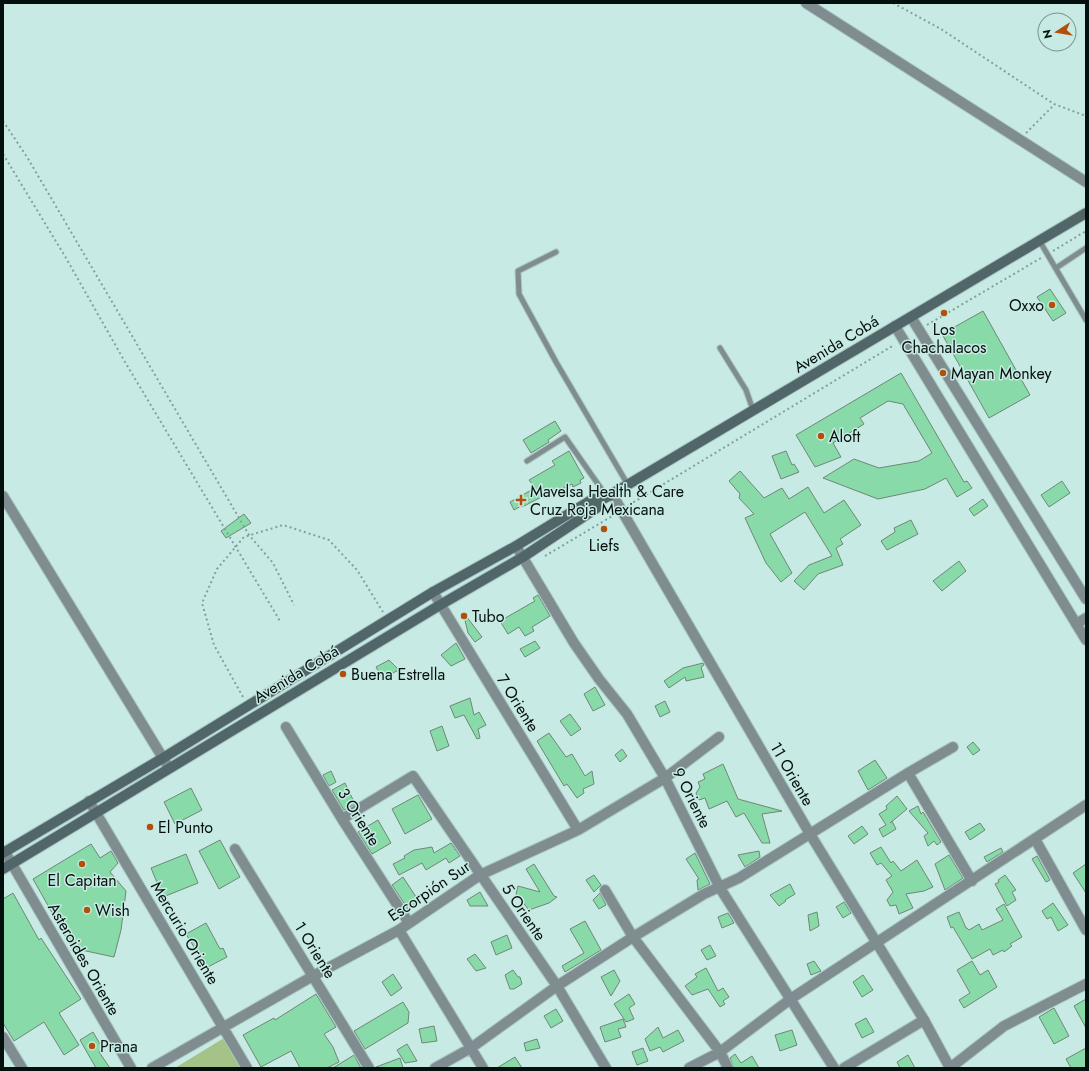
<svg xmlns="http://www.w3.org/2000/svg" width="1089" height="1071" viewBox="0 0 1089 1071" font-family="Jost,sans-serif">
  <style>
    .green { fill: #a5c287 }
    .building { fill: #88dba8; stroke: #6f8777 }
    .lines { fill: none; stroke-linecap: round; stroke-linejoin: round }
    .service-casing { stroke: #a9c7c2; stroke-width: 7 }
    .minor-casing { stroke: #a9c7c2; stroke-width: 12 }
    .tertiary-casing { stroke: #a9c7c2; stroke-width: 12 }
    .secondary-casing { stroke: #a9c7c2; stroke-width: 12 }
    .path { stroke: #859f9b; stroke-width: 2; stroke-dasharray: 2 3; stroke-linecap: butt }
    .service { stroke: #808d90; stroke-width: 5 }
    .minor { stroke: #808d90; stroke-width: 10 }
    .tertiary { stroke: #808d90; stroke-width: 10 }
    .secondary { stroke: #516669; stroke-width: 10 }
    .poi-dot { fill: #b15109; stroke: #c8eae4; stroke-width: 1.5 }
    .labels { text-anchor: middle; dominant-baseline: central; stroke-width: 3; stroke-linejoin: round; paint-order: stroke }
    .poi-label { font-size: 16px; fill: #05100e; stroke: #c8eae4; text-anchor: start }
    .street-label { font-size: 16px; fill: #05100e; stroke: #c8eae4 }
  </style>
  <rect width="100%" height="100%" fill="#c8eae4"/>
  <!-- green -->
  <path class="green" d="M 224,1038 L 242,1068 L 175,1068 Z"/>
  <!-- building -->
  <path class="building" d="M 1050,289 L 1066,313 L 1053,321 L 1037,297 Z
    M 983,311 L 1030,395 L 989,418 L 942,334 Z
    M 901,373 L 964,482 L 967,481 L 972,488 L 957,497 L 946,478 L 925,489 L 878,499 L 823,478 L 854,459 L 879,468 L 919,461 L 932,453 L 903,404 L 888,401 L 860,418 L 864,424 L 833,443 L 841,457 L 815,467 L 796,435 Z
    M 555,421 L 561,431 L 548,440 L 549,442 L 531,453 L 523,440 Z
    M 569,451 L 584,478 L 580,480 L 581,483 L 573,487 L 572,484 L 560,490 L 559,488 L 522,507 L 521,506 L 514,510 L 510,502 L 535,488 L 529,480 L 555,465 L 552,461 Z
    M 786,451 L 792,465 L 794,464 L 799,472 L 781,479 L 772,456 Z
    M 740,471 L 764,498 L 782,488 L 789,499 L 808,487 L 824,513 L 844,500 L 861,525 L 840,539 L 843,544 L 836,548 L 843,565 L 818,574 L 804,590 L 794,581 L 809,565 L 832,556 L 805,512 L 770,534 L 792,573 L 781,582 L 766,563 L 745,518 L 754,514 L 739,498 L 740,494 L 729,481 Z
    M 1062,481 L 1070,493 L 1049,507 L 1041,495 Z
    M 983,499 L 988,506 L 974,516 L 969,509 Z
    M 244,514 L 251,523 L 226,538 L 221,531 Z
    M 911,520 L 918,534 L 887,550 L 881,541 L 895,532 L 894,528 Z
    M 959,561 L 966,571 L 942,591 L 933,581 Z
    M 538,595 L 550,616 L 532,627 L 534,631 L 525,636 L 519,627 L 508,634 L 500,621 L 535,601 L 533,598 Z
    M 463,612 L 482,637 L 475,642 L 468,633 Z
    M 535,641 L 540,648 L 525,657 L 520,649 Z
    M 456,643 L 465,659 L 451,666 L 441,655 Z
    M 389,660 L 399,670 L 382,678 L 376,667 Z
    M 703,663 L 704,665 L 701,667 L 704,677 L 686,681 L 685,677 L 669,688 L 664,681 L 683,668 Z
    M 595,687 L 605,705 L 593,711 L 584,694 Z
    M 470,698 L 474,715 L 479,712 L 486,725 L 478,729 L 480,738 L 477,739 L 464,715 L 455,718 L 450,706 Z
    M 665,701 L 670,712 L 660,717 L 655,706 Z
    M 570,714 L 581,729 L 571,736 L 560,721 Z
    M 442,726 L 449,746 L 437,751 L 430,731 Z
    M 549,733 L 566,757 L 572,754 L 585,776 L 592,771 L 594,784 L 583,789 L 584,793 L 577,798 L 567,784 L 564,786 L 537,741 Z
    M 973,742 L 980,750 L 973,755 L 967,747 Z
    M 622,749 L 627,756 L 620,762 L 615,755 Z
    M 875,760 L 887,778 L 868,790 L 858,771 Z
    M 723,764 L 738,799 L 782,811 L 762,814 L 770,843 L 762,843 L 744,813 L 736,817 L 727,801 L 709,809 L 705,798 L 699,800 L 696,793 L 700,787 L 698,782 L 705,779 L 703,774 Z
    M 331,771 L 336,782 L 329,786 L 323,775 Z
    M 345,783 L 355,804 L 344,810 L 332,790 Z
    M 191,788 L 202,810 L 175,824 L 164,802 Z
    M 418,795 L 432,819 L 405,834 L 392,809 Z
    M 897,796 L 907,809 L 890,823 L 892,821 L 896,829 L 883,837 L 879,829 L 886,825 L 879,814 L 887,809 L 886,806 Z
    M 918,806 L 921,814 L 923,812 L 941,842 L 937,845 L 934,841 L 928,846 L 924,836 L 928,833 L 909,811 Z
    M 378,820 L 391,843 L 372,854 L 358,832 Z
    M 980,823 L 985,830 L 970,840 L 965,832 Z
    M 862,826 L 868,834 L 854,844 L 848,836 Z
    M 220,840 L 240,877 L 219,889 L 199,851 Z
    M 451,843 L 460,856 L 449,863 L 446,858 L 426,870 L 422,863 L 399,875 L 393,864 L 405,858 L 404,856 L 414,850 L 432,847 L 434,853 Z
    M 91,844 L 100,858 L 111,851 L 118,863 L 110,872 L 126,891 L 121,930 L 114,957 L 72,948 L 33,879 Z
    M 881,847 L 891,863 L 893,861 L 901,871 L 917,860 L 933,887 L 924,891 L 906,894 L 913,908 L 899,914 L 896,905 L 890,906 L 887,900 L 893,892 L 886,880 L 892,876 L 881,863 L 877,865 L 870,853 Z
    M 1001,848 L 1003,852 L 987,862 L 984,857 Z
    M 759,851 L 760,857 L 745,867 L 738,855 Z
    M 695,853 L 710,884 L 698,890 L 697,880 L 699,879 L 686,859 Z
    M 186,854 L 198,883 L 163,897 L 151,868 Z
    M 949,855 L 963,878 L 945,890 L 935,864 Z
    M 1037,856 L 1050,880 L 1046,882 L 1032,859 Z
    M 534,864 L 554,896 L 557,897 L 549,903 L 529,910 L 516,894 L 518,886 L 540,892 L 526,869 Z
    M 1086,864 L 1086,893 L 1073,873 Z
    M 594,875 L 601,885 L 594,892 L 586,880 Z
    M 1005,875 L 1016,890 L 1012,892 L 1016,900 L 1007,906 L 995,884 L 999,882 L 998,880 Z
    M 403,877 L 420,903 L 408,909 L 392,885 Z
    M 790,884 L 795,894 L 785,900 L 786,901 L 779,906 L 770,895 Z
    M 480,892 L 488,906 L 470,906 L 467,900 Z
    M 13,893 L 39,940 L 41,938 L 81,999 L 59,1013 L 79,1045 L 64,1055 L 44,1022 L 14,1041 L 3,1023 L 3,899 Z
    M 600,893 L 606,905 L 599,909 L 593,900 Z
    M 844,902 L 851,913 L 843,918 L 836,907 Z
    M 1053,903 L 1068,925 L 1058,931 L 1051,917 L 1047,919 L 1042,911 Z
    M 1004,904 L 1022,937 L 1010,944 L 1012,946 L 1004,952 L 1003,950 L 993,955 L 990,949 L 972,959 L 953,927 L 951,928 L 947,917 L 959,912 L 966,928 L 967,928 L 969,930 L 979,924 L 982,930 L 1003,920 L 996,909 Z
    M 817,912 L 819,926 L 810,931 L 808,915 Z
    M 728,913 L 734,923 L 722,928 L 718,917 Z
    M 585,921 L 601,950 L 565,972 L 562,966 L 584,953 L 570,929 Z
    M 206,923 L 220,949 L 223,948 L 227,957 L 206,968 L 196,946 L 194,947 L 186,934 Z
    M 507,935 L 512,948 L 496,955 L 491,942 Z
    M 710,945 L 716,956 L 707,960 L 701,950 Z
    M 475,954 L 486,968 L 476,971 L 467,959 Z
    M 814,961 L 821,971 L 811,975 L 807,964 Z
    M 972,961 L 980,975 L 988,970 L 997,987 L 964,1008 L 959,1000 L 970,993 L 957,970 Z
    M 706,968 L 718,991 L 723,988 L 729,997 L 723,1001 L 725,1004 L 720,1007 L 708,989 L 692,995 L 685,986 L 697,977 L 695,974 Z
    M 513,970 L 518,977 L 520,977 L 522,984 L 514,989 L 510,989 L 505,975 Z
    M 614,970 L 620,981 L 611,996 L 601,977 Z
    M 393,974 L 402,988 L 391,996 L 382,982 Z
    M 863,975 L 873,990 L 862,997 L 853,982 Z
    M 316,994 L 336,1027 L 324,1034 L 333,1047 L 339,1062 L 327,1068 L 300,1068 L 291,1051 L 261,1067 L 243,1035 L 274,1018 L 275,1020 Z
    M 629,994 L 635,1004 L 629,1008 L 634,1019 L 626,1022 L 614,1004 Z
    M 1086,999 L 1086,1028 L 1074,1006 Z
    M 403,1002 L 409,1012 L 408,1023 L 365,1049 L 354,1031 Z
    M 1054,1008 L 1069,1036 L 1054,1044 L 1039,1017 Z
    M 556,1009 L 563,1021 L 551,1028 L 544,1016 Z
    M 866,1018 L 874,1032 L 862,1038 L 855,1024 Z
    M 623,1019 L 626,1027 L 618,1029 L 621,1037 L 605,1042 L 600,1027 Z
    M 434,1026 L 437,1041 L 422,1043 L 419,1029 Z
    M 658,1027 L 663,1038 L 678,1030 L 684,1041 L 663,1052 L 660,1047 L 650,1051 L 645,1039 Z
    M 792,1030 L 797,1045 L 780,1051 L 775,1035 Z
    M 93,1032 L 103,1049 L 99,1052 L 110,1068 L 96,1068 L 80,1040 Z
    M 537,1039 L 540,1048 L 526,1051 L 524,1043 Z
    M 407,1044 L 417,1061 L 405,1063 L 397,1050 Z
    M 643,1048 L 648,1061 L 637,1065 L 632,1052 Z
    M 1086,1048 L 1086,1068 L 1071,1068 L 1066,1059 Z
    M 735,1054 L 741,1063 L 752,1056 L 759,1068 L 734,1068 L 730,1058 Z
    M 354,1055 L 361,1068 L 333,1068 Z
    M 908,1055 L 915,1068 L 900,1068 L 897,1062 Z
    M 515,1057 L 522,1068 L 497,1068 Z
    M 400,1058 L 403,1068 L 376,1068 L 376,1067 Z"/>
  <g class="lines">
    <defs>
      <path id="service" d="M 1039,240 L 1086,320
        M 556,252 L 518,271 L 519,294 L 556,362 L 628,485
        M 1056,268 L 1086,248
        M 720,348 L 746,390 L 753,410
        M 527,461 L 565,437 L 607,497"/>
      <path id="minor" d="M 911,317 L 1086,599
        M 895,326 L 1086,640
        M 3,496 L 169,768
        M 516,546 L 574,643 L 599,679 L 627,714 L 665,778 L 720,888 L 834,1068
        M 433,592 L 578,830
        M 1076,624 L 1086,618
        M 286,727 L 342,819 L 409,923
        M 908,773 L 972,881
        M 89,801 L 247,1068
        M 342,819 L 413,776 L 557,986 L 606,1068
        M 1035,839 L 1086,930
        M 235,849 L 369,1068
        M 5,852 L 131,1068
        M 605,890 L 633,937 L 720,1052 L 728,1068
        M 399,930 L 483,1068
        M 3,1037 L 22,1068
        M 152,1068 L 313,976 L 399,930 L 480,875 L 578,830 L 665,778 L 719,737
        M 435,1068 L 471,1048 L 557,986 L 633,937 L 704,894 L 739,878 L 908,773 L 953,747
        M 689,1068 L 720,1052 L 792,998 L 1086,805
        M 844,1068 L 924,1020
        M 950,1068 L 1004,1026 L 1086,984"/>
      <path id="tertiary" d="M 806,3 L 1086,182
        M 612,494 L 810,834 L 924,1020 L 950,1068"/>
      <path id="secondary" d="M 3,853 L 163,758 L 433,592 L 516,546 L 593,499 L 601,500 L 612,494 L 1086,213
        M 3,869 L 440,605 L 523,557 L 598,507 L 601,500"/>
    </defs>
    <!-- service casing -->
    <use href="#service" class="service-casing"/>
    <!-- minor casing -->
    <use href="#minor" class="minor-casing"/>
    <!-- tertiary casing -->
    <use href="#tertiary" class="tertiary-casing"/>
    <!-- secondary casing -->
    <use href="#secondary" class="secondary-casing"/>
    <!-- path -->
    <path class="path" d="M 893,3 L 941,29 L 1054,104 L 1086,116
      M 3,121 L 27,157 L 249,535 L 273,563 L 294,605
      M 1026,133 L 1054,105
      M 3,154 L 66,258 L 125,362 L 280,621
      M 1053,251 L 1086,231
      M 927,325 L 1041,258
      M 629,505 L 894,345
      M 545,556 L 614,515
      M 243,697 L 214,645 L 202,603 L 217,569 L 244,537 L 283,525 L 329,540 L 357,570 L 383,612"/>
    <!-- service -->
    <use href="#service" class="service"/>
    <!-- minor -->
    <use href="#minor" class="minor"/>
    <!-- tertiary -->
    <use href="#tertiary" class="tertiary"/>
    <!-- secondary -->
    <use href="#secondary" class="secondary"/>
  </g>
  <!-- markers -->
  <g class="poi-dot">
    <circle cx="1052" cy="305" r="4"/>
    <circle cx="944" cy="313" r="4"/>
    <circle cx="943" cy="373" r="4"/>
    <circle cx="821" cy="436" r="4"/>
    <path d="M519 494h4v4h4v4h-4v4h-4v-4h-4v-4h4z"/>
    <circle cx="604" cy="529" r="4"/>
    <circle cx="464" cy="616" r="4"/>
    <circle cx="343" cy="674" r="4"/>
    <circle cx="150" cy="827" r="4"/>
    <circle cx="82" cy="864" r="4"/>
    <circle cx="87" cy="910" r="4"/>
    <circle cx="92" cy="1046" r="4"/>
  </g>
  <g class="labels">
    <!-- poi labels -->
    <g class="poi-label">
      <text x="1044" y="305" text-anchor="end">Oxxo</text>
      <text x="944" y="329" text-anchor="middle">Los<tspan x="944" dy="18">Chachalacos</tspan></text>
      <text x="951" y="373">Mayan Monkey</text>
      <text x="829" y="436">Aloft</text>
      <text x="530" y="491">Mavelsa Health &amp; Care<tspan x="530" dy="18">Cruz Roja Mexicana</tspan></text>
      <text x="604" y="545" text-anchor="middle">Liefs</text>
      <text x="472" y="616">Tubo</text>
      <text x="351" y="674">Buena Estrella</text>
      <text x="158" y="827">El Punto</text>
      <text x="82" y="880" text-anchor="middle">El Capitan</text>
      <text x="95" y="910">Wish</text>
      <text x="100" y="1046">Prana</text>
    </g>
    <!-- street labels -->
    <g class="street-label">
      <text transform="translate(836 344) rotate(-31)">Avenida Cobá</text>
      <text transform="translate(296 674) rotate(-31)">Avenida Cobá</text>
      <text transform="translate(518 703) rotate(58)">7 Oriente</text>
      <text transform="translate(792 774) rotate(60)">11 Oriente</text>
      <text transform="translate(692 798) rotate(63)">9 Oriente</text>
      <text transform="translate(359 817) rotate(58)">3 Oriente</text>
      <text transform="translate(429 891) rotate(-34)">Escorpión Sur</text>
      <text transform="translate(524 912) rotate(56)">5 Oriente</text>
      <text transform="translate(185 933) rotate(59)">Mercurio Oriente</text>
      <text transform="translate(315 950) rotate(58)">1 Oriente</text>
      <text transform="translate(84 959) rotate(60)">Asteroides Oriente</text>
    </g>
  </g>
  <!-- border -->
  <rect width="1089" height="1071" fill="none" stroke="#05100e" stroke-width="8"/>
  <!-- north arrow -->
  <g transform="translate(1057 32) rotate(258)"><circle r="19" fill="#c8eae4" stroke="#7a938e"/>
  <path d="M0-3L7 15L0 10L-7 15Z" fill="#b15109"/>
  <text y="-6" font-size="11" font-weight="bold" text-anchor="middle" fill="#05100e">N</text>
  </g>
</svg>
